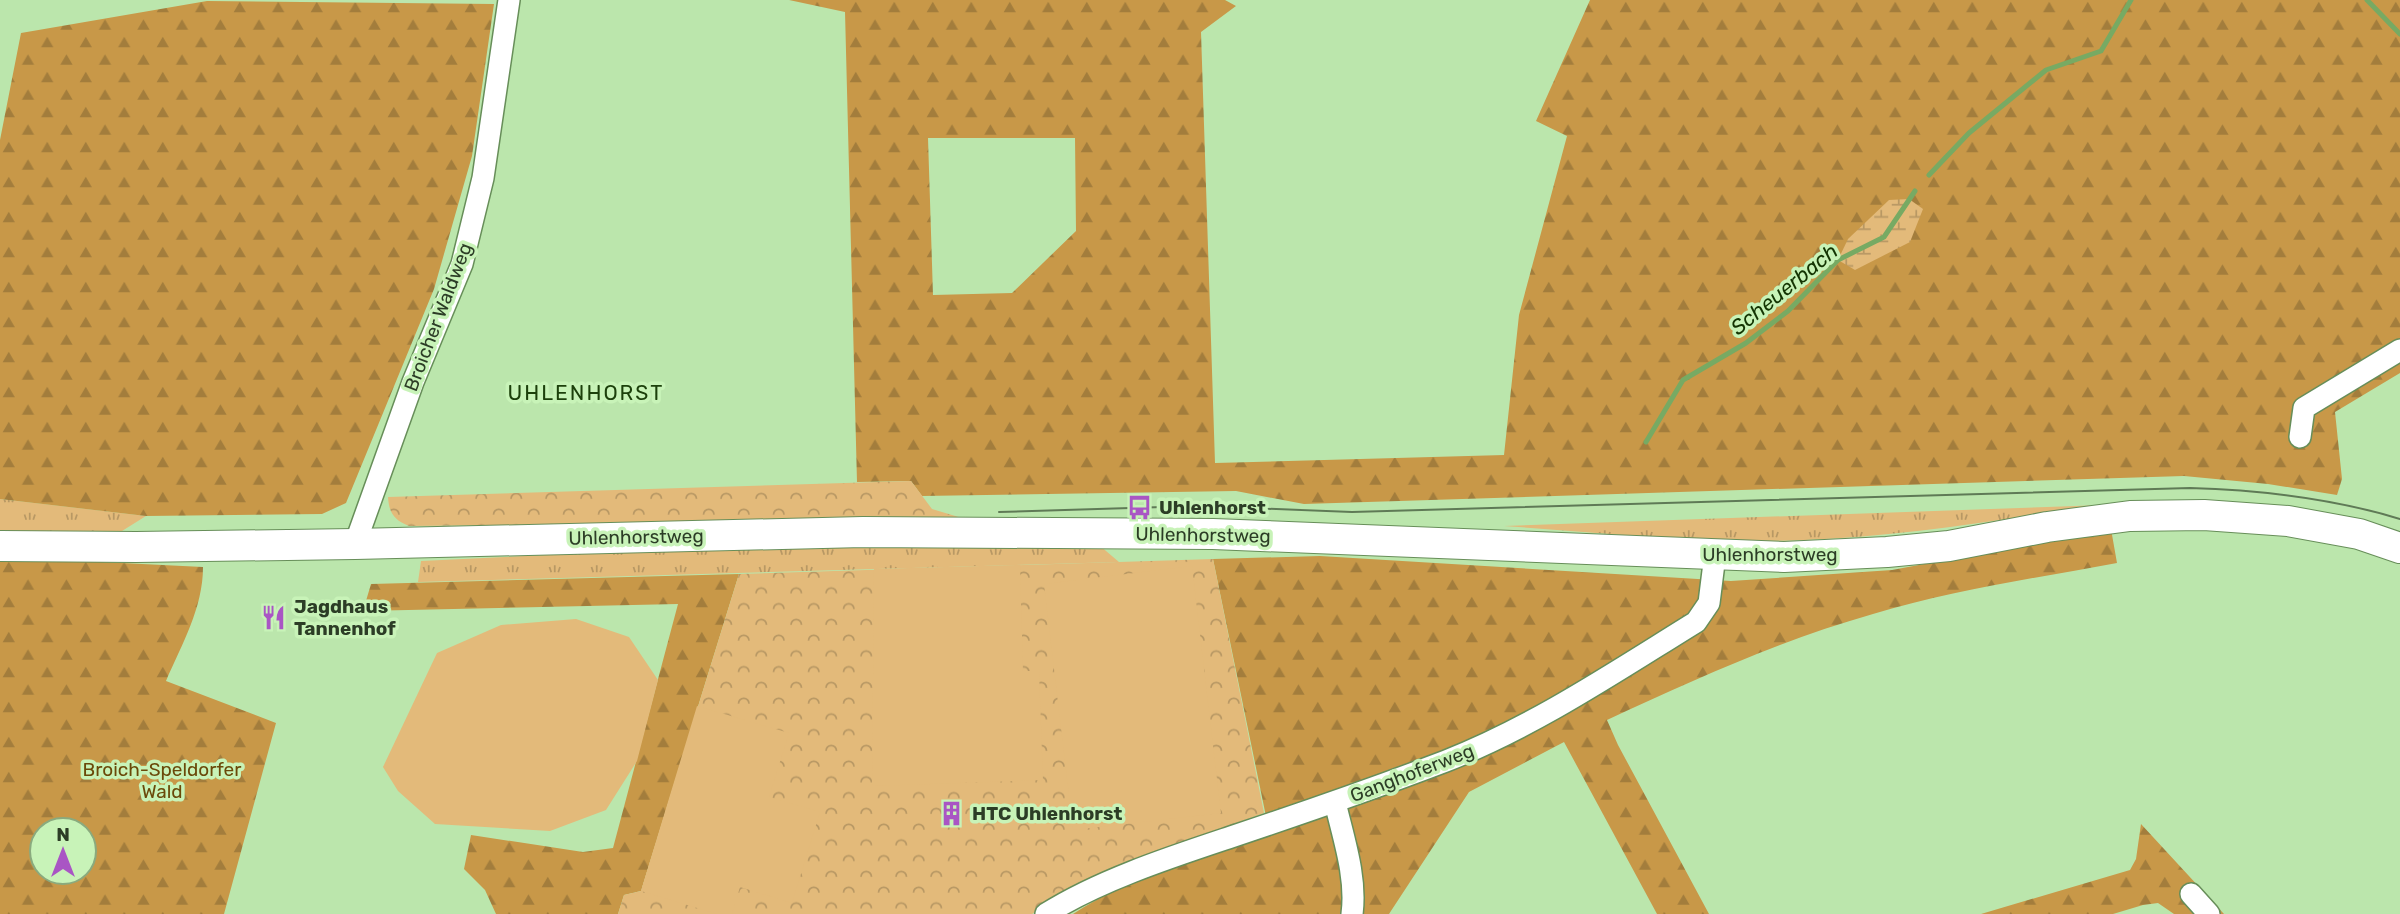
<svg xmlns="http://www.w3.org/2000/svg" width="2400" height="914" viewBox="0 0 2400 914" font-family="Rubik,sans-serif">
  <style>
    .grass { fill: url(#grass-tufts) }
    .forest { fill: url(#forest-firs); fill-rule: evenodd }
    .wetland { fill: url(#wetland-marsh) }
    .park { fill: url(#park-crowns) }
    .garden { fill: #e3ba7a }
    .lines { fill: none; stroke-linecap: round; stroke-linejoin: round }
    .stream { stroke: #77aa63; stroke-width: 5 }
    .street-casing { stroke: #678e59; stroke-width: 24 }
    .secondary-casing { stroke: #678e59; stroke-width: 32 }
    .street { stroke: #fff; stroke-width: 21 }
    .secondary { stroke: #fff; stroke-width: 30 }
    .tram { stroke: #5f7a56; stroke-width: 2 }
    .labels { text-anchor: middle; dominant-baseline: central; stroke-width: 7; stroke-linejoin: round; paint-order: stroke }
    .street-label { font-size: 19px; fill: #2c3d26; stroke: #c8f3b8 }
    .poi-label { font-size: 19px; font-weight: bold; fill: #2c3d26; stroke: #c8f3b8; text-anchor: start }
    .park-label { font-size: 19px; fill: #6a4909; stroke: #c8f3b8 }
    .water-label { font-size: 21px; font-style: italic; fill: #133402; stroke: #c8f3b8 }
    .neighbourhood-label { font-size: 21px; letter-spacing: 2px; fill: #1c400b; stroke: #c8f3b8 }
  </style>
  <defs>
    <pattern id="grass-tufts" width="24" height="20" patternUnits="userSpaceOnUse" patternTransform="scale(1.75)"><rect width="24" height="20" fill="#e3ba7a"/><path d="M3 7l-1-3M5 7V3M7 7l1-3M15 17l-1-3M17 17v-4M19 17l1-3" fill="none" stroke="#b89864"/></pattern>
    <pattern id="forest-firs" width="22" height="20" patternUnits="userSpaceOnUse" patternTransform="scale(1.75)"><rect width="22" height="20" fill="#c89848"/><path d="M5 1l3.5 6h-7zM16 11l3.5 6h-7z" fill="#a37d3c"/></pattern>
    <pattern id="wetland-marsh" width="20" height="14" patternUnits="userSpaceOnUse" patternTransform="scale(1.75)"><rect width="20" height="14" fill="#e3ba7a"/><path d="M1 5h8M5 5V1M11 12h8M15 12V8" fill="none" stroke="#b89864"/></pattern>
    <pattern id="park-crowns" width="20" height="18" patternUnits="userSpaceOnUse" patternTransform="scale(1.75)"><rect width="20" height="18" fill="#e3ba7a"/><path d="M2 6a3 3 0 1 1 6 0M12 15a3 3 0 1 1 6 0" fill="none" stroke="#b89864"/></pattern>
  </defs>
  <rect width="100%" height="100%" fill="#bbe6ac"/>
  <!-- grass -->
  <path class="grass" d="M 0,499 L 146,516 L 122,531 L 0,532 Z
    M 2105,505 C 2005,519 1906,536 1805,540 C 1705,544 1604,533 1504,526 Z
    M 1099,545 L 1119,562 L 418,582 L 421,561 L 713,547 Z"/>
  <!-- forest -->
  <path class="forest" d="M 789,0 L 1225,0 L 1236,6 L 1201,32 L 1215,463 L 1504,455 L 1519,315 L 1567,136 L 1536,121 L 1590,0 L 2400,0 L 2400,373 L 2335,412 L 2342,479 L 2337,495 L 2268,484 L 2184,476 L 1304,504 L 1236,491 L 922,496 L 911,481 L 857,482 L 845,12 ZM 928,138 L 1075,138 L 1076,231 L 1012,293 L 933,295 Z
    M 207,1 L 494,4 L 472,156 L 434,289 L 346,503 L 322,514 L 146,516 L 0,499 L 0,140 L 21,33 Z
    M 2111,529 L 2117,563 C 2036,578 1953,590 1873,614 C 1781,640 1694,680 1607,720 L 1618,745 L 1709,914 L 1657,914 L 1564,742 L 1469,792 L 1389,914 L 1073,914 C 1132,876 1204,856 1269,831 L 1213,559 L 1320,556 L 1731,581 L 1892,570 Z
    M 0,557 L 203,567 C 203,608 182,644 166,681 L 276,723 L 224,914 L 0,914 ZM 42,830 L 84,830 L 84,872 L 42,872 Z
    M 739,574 L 641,891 L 624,895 L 618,914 L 496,914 L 485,890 L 464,869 L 471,835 L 583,852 L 613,848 L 678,604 L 363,611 L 371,584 Z
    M 2141,824 L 2224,914 L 2174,914 L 2158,903 L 2143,905 L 2113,914 L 1981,914 L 2130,870 L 2136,859 Z"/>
  <!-- wetland -->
  <path class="wetland" d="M 1909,199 L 1923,209 L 1910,242 L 1855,270 L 1838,260 L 1848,239 L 1889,200 Z"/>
  <!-- park -->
  <path class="park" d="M 911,481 L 932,509 L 972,521 L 409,526 C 394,520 389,513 388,497 Z
    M 1213,559 L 1264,813 C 1185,842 1104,870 1032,914 L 618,914 L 624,895 L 641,891 L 739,574 Z"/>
  <!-- garden -->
  <path class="garden" d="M 1020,565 L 1023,671 L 1039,671 L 1043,780 L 872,786 L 874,569 Z
    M 1192,566 L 1221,813 L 1073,830 L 1044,584 Z
    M 576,619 L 629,637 L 658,680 L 637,761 L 606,810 L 550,831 L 435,824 L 398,791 L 383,767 L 437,653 L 501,625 Z
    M 697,706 L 789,733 L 769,797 L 820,812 L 792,903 L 740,887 L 732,914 L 717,914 L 641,891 Z"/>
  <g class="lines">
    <!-- stream -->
    <path class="stream" d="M 2367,0 L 2400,34
      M 1929,175 L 1969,133 L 2046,70 L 2101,51 L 2131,0
      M 1646,442 L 1683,380 L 1746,343 L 1788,311 L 1838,260 L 1884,237 L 1915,191"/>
    <defs>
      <path id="street" d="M 2300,437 L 2304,408 L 2400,350
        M 355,544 L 413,382 L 462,264 L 483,178 L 509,0
        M 1335,802 C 1343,837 1357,877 1352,914
        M 2191,894 L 2209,914
        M 1046,914 C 1100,880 1171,857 1231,837 C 1303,813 1375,788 1446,761 C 1535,726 1615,672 1696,622 L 1709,603 L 1715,555"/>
      <path id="secondary" d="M 0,546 L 136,547 L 355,544 L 863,532 L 1213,534 L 1784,557 L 1887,552 L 1949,546 L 2047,527 L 2130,516 L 2204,515 L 2288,521 L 2359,534 L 2400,548"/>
    </defs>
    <!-- street casing -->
    <use href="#street" class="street-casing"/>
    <!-- secondary casing -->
    <use href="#secondary" class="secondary-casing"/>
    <!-- street -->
    <use href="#street" class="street"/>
    <!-- secondary -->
    <use href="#secondary" class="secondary"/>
    <!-- tram -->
    <path class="tram" d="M 999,512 L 1196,506 L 1352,512 L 2190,488 C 2261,490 2332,498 2400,519"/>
  </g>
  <!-- icons -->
  <defs>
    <symbol id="bus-bare" viewBox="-9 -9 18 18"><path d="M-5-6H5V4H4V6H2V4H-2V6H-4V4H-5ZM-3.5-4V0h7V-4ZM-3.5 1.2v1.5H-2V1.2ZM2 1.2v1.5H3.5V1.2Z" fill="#a955c4" stroke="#c8f3b8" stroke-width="2.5" paint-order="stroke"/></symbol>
    <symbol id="restaurant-bare" viewBox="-9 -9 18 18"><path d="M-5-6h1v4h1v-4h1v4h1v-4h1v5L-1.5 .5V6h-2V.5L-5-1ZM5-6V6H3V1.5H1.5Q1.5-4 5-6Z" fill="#a955c4" stroke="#c8f3b8" stroke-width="2.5" paint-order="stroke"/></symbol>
    <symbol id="building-bare" viewBox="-9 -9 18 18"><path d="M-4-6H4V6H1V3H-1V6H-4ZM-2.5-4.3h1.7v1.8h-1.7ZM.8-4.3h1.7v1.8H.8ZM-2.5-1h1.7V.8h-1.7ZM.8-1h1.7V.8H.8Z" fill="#a955c4" stroke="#c8f3b8" stroke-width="2.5" paint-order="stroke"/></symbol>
  </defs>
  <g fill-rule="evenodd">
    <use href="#bus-bare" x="1122" y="490" width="35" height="35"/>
    <use href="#restaurant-bare" x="256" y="600" width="35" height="35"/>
    <use href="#building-bare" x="934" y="796" width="35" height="35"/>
  </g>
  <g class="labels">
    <!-- street labels -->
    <g class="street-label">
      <text transform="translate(438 317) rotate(-69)">Broicher Waldweg</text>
      <text transform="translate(1203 535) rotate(1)">Uhlenhorstweg</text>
      <text transform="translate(636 537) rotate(-1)">Uhlenhorstweg</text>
      <text x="1770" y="554">Uhlenhorstweg</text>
      <text transform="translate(1412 773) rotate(-21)">Ganghoferweg</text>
    </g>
    <!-- poi labels -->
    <g class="poi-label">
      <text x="1159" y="507">Uhlenhorst</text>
      <text x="294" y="606">Jagdhaus<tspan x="294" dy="22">Tannenhof</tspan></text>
      <text x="972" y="813">HTC Uhlenhorst</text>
    </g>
    <!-- park labels -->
    <g class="park-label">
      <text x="162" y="769">Broich-Speldorfer<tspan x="162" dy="22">Wald</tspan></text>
    </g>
    <!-- water labels -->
    <g class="water-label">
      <text transform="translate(1784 289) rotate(-39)">Scheuerbach</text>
    </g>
    <!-- neighbourhood labels -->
    <g class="neighbourhood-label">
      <text x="586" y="392">UHLENHORST</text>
    </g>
  </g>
  <!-- north arrow -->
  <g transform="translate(63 851)"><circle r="33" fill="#c8f3b8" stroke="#8aaa7e" stroke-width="2"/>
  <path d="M0-5L12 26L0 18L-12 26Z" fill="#a955c4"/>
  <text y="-10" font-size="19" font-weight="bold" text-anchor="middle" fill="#2c3d26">N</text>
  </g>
</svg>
